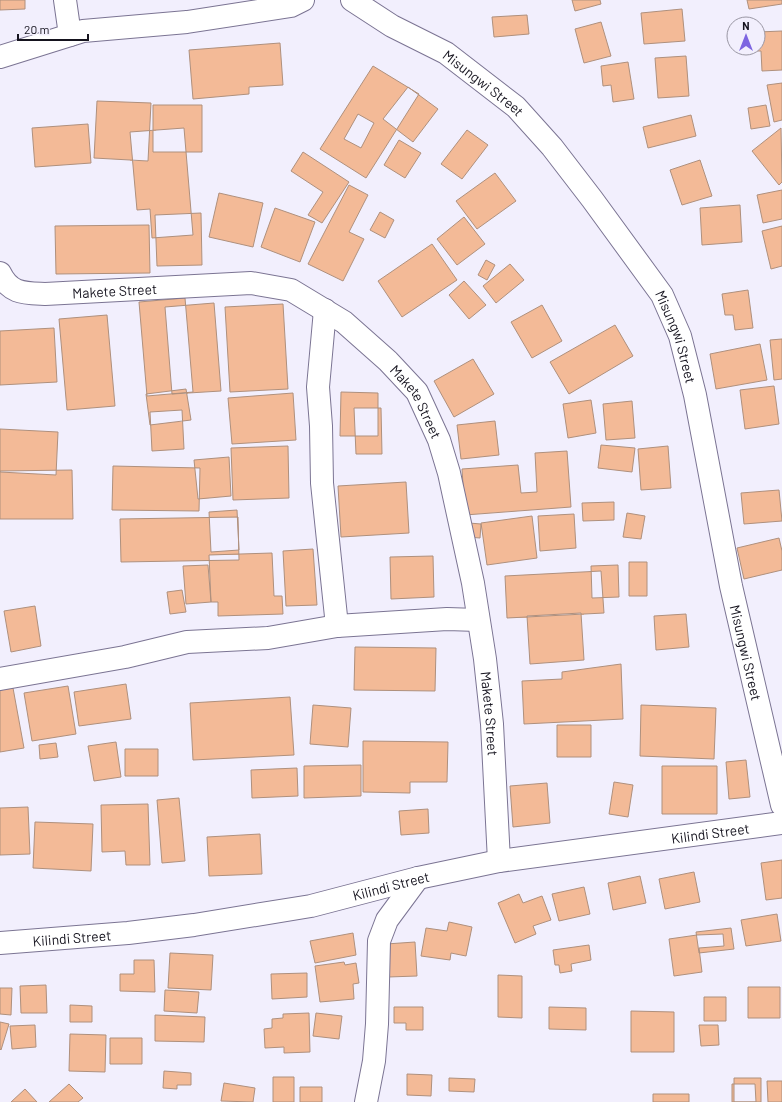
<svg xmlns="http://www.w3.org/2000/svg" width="782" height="1102" viewBox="0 0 782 1102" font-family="Barlow,sans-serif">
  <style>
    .building { fill: #f3ba97; stroke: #af907d; fill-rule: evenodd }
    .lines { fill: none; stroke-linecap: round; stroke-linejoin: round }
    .street-casing { stroke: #7b7493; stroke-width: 24 }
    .street { stroke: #fff; stroke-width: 22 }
    .labels { text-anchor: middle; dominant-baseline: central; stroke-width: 3; stroke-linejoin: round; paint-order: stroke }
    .street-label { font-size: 14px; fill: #15131e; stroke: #f2effd }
  </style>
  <rect width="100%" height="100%" fill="#f2effd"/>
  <!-- building -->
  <path class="building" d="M 0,0 L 25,0 L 25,9 L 0,10 Z
    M 572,0 L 600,0 L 601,4 L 575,11 Z
    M 747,0 L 782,0 L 782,4 L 749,9 Z
    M 682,9 L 685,41 L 644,44 L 641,13 Z
    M 527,15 L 529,34 L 494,37 L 492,17 Z
    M 601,22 L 611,56 L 584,63 L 575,29 Z
    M 782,31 L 782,70 L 762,71 L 761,51 L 741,51 L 741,48 L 758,48 L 758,32 Z
    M 280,43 L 283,85 L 249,87 L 249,94 L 193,99 L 189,50 Z
    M 686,56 L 689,96 L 658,98 L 655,58 Z
    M 628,62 L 634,99 L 613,102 L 611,85 L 603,86 L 601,66 Z
    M 373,66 L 419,94 L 366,178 L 320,149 ZM 358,114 L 374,123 L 361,148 L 344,139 Z
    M 782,83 L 782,120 L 774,122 L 767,85 Z
    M 408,87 L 438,109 L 413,142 L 383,119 Z
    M 97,101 L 151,103 L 148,161 L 94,158 Z
    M 153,105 L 202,105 L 202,152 L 153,152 Z
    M 766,105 L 770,126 L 751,129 L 748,108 Z
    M 691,115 L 696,136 L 648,148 L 643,127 Z
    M 88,124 L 91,163 L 35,167 L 32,128 Z
    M 184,128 L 193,235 L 152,238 L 150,209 L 137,210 L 130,132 Z
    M 781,128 L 782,182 L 779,185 L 752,151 Z
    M 467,130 L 488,145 L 462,179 L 441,164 Z
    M 399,140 L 421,153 L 405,178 L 384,165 Z
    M 303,152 L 349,182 L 322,223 L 308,215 L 323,192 L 291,171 Z
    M 700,160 L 712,196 L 682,205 L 670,170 Z
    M 495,173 L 516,201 L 477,229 L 456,201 Z
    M 349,185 L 368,195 L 349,232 L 364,239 L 343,281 L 308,264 Z
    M 782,190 L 782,219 L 763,223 L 757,195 Z
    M 219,193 L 263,203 L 253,247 L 209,237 Z
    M 740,205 L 742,242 L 702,245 L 700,208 Z
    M 275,208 L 315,222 L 300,262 L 261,247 Z
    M 380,212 L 394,220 L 385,238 L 370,230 Z
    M 201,213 L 202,265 L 157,266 L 155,215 Z
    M 464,217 L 485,244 L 457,265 L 437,239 Z
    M 149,225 L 150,273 L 56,274 L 55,226 Z
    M 782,226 L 782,266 L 771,269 L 762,231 Z
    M 432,244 L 457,280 L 402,317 L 378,281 Z
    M 486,260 L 495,265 L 487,280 L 478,275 Z
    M 510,264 L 524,280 L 496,303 L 483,286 Z
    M 464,281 L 486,305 L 469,319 L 449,295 Z
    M 748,290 L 753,328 L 735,330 L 733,315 L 725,315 L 722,294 Z
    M 185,298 L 193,392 L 147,396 L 139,302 Z
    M 214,303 L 221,391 L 172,394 L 165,307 Z
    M 283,304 L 288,389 L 230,392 L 225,307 Z
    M 542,305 L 562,341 L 532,358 L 511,322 Z
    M 107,315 L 115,406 L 67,410 L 59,319 Z
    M 615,325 L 633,356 L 569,394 L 550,362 Z
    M 54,328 L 57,382 L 0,385 L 0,331 Z
    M 782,339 L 782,379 L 774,380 L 770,340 Z
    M 760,344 L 767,380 L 716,389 L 710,354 Z
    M 473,359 L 494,394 L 454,417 L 434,381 Z
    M 774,386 L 779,424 L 745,429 L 740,390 Z
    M 186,389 L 191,420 L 150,425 L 146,394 Z
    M 341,392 L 378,393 L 378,436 L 340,436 Z
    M 293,393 L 296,440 L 232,444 L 228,398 Z
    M 591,400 L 596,433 L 568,438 L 563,404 Z
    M 632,401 L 635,438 L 606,440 L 603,404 Z
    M 354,408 L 381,408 L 382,454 L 356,454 Z
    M 182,410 L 184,449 L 152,451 L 150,412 Z
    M 495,421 L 499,455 L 461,459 L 457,425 Z
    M 0,429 L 58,432 L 56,475 L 0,472 Z
    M 601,445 L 635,448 L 632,472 L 598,468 Z
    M 288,446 L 289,498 L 233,500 L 231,448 Z
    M 668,446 L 671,488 L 641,490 L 638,449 Z
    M 567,451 L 571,507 L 465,515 L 462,469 L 518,465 L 521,493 L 537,492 L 535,453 Z
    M 229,457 L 231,496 L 198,499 L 194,460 Z
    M 113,466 L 200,468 L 199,511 L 112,510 Z
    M 72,470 L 73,519 L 0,519 L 0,471 Z
    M 406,482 L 409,533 L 341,537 L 338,486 Z
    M 779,490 L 782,521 L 744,524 L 741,493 Z
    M 614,502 L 614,520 L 583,521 L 582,503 Z
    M 237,510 L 239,550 L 211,552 L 209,512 Z
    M 627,513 L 645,516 L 641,539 L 623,537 Z
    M 574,514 L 576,548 L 540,551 L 538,516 Z
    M 532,516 L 537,558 L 487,565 L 481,523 Z
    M 238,517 L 239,560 L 121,562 L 120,519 Z
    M 469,523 L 481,524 L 480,538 L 468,537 Z
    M 779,538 L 782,551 L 782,570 L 744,579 L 737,548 Z
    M 313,549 L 317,605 L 286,606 L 283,551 Z
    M 272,553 L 274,596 L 282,596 L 283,614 L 218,616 L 218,602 L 211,602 L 209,555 Z
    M 433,556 L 434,597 L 391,599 L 390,557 Z
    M 629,562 L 647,562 L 647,596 L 629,596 Z
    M 208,565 L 211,602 L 186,604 L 183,566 Z
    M 618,565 L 619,597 L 592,598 L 591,566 Z
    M 601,571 L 604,613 L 507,618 L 505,576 Z
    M 182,590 L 186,612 L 170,614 L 167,592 Z
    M 35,606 L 41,646 L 11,652 L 4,611 Z
    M 581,613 L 584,660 L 530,664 L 527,616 Z
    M 686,614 L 689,647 L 656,650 L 654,616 Z
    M 355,647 L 436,648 L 435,691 L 354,690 Z
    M 621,664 L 623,719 L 524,724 L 522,681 L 562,679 L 562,672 Z
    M 126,684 L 131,719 L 79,726 L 74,692 Z
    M 68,686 L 76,734 L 32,741 L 24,693 Z
    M 13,688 L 24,748 L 0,752 L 0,690 Z
    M 290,697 L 294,755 L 193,760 L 190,703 Z
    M 313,705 L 351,708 L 348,747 L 310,744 Z
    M 641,705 L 716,708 L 714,759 L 640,756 Z
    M 557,725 L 591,725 L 591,757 L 557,757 Z
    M 363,741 L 448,742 L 447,782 L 410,782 L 410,793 L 363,792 Z
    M 116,742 L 121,777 L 94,781 L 88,746 Z
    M 56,743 L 58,757 L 40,759 L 39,745 Z
    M 125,749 L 158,749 L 158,776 L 125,776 Z
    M 746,760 L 750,797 L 729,799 L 726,762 Z
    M 361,765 L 361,796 L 304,798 L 304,766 Z
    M 662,766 L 717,766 L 717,814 L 662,814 Z
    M 297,768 L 298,796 L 252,798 L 251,770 Z
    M 614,782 L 633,785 L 628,817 L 609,814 Z
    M 547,783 L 550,823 L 513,827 L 510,786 Z
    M 179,798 L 185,861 L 162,863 L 157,800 Z
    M 148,804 L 150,865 L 126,865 L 125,851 L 102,852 L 101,805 Z
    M 28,807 L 30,854 L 0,855 L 0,808 Z
    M 428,809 L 429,833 L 401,835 L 399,811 Z
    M 35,822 L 93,824 L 91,871 L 33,868 Z
    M 260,834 L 262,874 L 209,876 L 207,837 Z
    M 782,860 L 782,898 L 766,900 L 761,863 Z
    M 694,872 L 700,902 L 665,909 L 659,879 Z
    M 640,876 L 646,903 L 613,910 L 608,883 Z
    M 584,887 L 590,914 L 559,921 L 552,894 Z
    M 519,894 L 523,903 L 542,896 L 551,920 L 533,926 L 536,934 L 515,943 L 498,903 Z
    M 777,914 L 781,941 L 746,946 L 741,920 Z
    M 449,922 L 472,927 L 466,956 L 451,953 L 450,960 L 421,956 L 426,928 L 447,931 Z
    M 731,928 L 734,949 L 699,953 L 696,932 Z
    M 353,933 L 356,955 L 315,963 L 310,941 Z
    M 723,934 L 724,946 L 699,948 L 702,972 L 674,976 L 669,939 L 697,935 Z
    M 415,942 L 417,976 L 388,977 L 386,944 Z
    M 589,945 L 591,960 L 571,964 L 572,971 L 560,973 L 559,965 L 555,965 L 553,950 Z
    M 170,953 L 213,955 L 211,990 L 168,988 Z
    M 134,960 L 154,960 L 155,992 L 120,991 L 120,974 L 134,974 Z
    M 344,962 L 345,965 L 356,963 L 359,983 L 353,984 L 354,999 L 320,1002 L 315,966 Z
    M 307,973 L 307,997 L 272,999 L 271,974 Z
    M 498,975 L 522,976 L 522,1018 L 498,1017 Z
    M 46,985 L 47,1013 L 21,1013 L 20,986 Z
    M 748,987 L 780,987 L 780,1018 L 748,1018 Z
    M 0,988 L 12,988 L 11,1015 L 0,1014 Z
    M 165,990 L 199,992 L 197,1013 L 164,1011 Z
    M 704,997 L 726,997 L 726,1021 L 704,1021 Z
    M 70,1005 L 92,1006 L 92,1022 L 70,1022 Z
    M 394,1007 L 423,1007 L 423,1030 L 406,1030 L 406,1023 L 394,1023 Z
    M 549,1007 L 586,1008 L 586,1030 L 549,1029 Z
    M 631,1011 L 674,1012 L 674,1052 L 631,1052 Z
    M 309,1013 L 310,1052 L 284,1053 L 284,1047 L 265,1048 L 264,1029 L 272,1028 L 272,1019 L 283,1018 L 283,1014 Z
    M 316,1013 L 342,1016 L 339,1039 L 313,1036 Z
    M 155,1015 L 205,1017 L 204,1042 L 155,1041 Z
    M 0,1022 L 9,1024 L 1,1050 L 0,1049 Z
    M 35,1025 L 36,1047 L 12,1049 L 10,1026 Z
    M 699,1025 L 718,1025 L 719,1045 L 701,1046 Z
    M 70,1034 L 106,1035 L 105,1072 L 69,1071 Z
    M 110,1038 L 142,1038 L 142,1064 L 110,1064 Z
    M 164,1071 L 191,1073 L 191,1085 L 177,1085 L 177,1089 L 163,1088 Z
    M 407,1074 L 432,1075 L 431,1096 L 407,1095 Z
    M 273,1077 L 294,1077 L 294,1102 L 273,1102 Z
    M 449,1078 L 475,1079 L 474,1092 L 449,1091 Z
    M 734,1078 L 761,1078 L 761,1102 L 734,1102 Z
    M 767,1081 L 782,1081 L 782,1102 L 768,1102 Z
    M 224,1083 L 255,1088 L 253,1102 L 221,1101 Z
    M 69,1084 L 83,1098 L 78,1102 L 49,1102 Z
    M 732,1084 L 755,1084 L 756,1102 L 732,1102 Z
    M 300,1087 L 322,1087 L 322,1102 L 300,1102 Z
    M 25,1089 L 37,1102 L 11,1102 Z
    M 653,1094 L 689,1094 L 689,1102 L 653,1102 Z"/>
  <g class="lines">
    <defs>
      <g id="street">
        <path d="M 65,0 L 70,35"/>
        <path id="s1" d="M 352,0 L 392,26 L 446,53 L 516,107 L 552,147 L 592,199 L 662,295 L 680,336 L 695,395 L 731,586 L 782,805"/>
        <path d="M 0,57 L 83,31 L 187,22 L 291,6 L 303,0"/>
        <path id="s2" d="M 0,273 C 10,294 24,293 45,294 L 251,283 L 291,290 L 344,322 L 388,361 L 417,392 L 439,440 L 449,473 L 473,583 L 485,659 L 492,724 L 499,861"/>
        <path d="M 325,310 L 318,387 L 321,426 L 322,483 L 337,626"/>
        <path d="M 0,679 L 125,657 L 187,642 L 268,638 L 337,626 L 447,619 L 478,620"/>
        <path id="s3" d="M 0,943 L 128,933 L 194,925 L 311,906 L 418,878 L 499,861 L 782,823"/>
        <path d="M 366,1102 L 374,1061 L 377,1024 L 379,941 L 387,920 L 418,878"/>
      </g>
    </defs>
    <!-- street casing -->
    <use href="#street" class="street-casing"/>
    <!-- street -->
    <use href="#street" class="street"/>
  </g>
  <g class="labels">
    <!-- street labels -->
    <g class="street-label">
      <text stroke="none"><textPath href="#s1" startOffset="156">Misungwi Street</textPath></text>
      <text stroke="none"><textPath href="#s2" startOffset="123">Makete Street</textPath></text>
      <text stroke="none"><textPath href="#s1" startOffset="479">Misungwi Street</textPath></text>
      <text stroke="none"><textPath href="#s2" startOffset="471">Makete Street</textPath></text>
      <text stroke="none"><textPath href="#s1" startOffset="803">Misungwi Street</textPath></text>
      <text stroke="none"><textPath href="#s2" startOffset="795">Makete Street</textPath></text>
      <text stroke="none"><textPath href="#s3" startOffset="720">Kilindi Street</textPath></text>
      <text stroke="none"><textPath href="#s3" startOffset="396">Kilindi Street</textPath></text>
      <text stroke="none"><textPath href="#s3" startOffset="72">Kilindi Street</textPath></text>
    </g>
  </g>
  <!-- north arrow -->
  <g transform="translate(746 36)"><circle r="19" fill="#f2effd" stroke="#9a97a4"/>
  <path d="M0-3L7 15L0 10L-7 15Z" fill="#7d65e1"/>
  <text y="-6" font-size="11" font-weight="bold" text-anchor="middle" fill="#15131e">N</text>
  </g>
  <!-- scale -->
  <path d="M18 34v6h70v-6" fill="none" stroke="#15131e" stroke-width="2"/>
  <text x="24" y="34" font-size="12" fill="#15131e" stroke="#f2effd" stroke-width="3" paint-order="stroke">20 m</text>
</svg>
